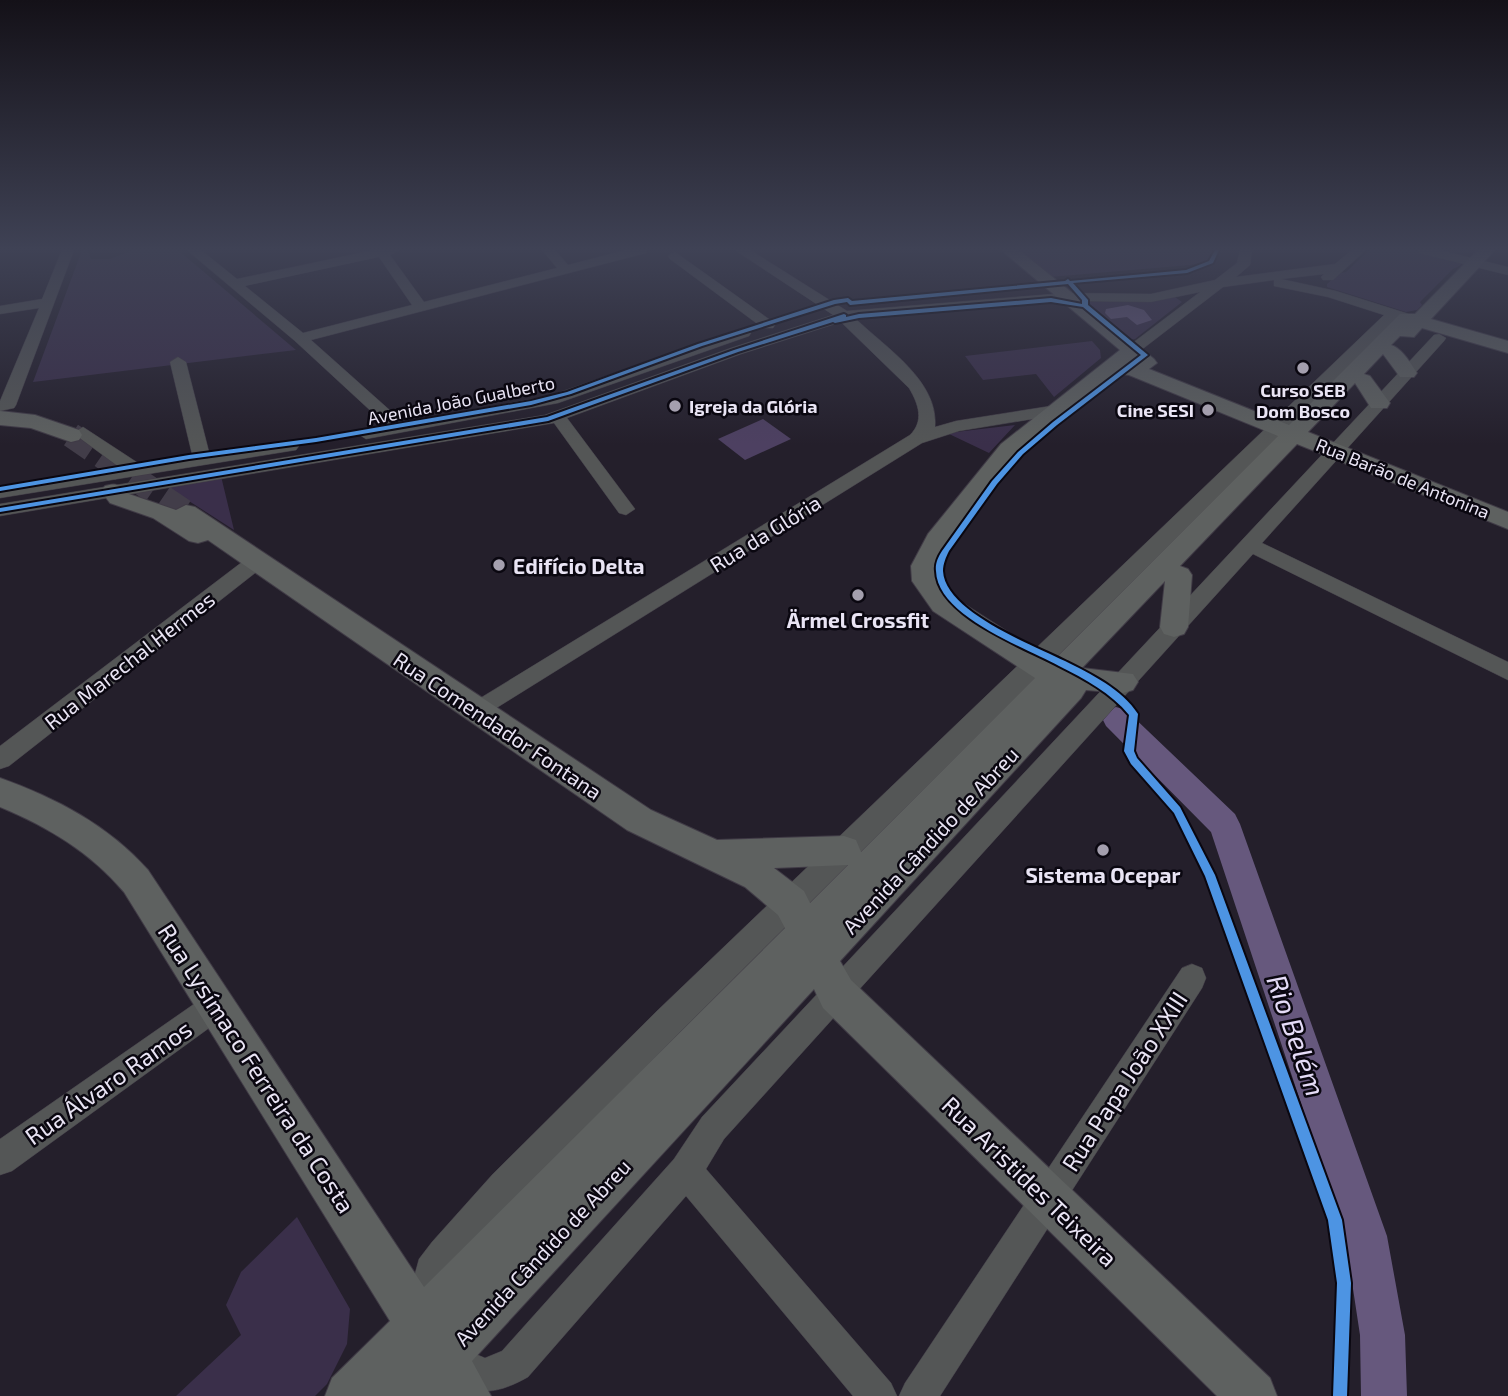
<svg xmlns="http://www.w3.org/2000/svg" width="1508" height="1396" viewBox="0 0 1508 1396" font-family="'Exo 2',sans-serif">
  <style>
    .green { fill: #3a2f4a }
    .forest { fill: #4d4061 }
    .water { fill: #66587d }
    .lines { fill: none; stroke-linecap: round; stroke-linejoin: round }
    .river { fill: #66587d; fill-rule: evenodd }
    .major-tunnel { stroke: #423d49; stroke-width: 25; stroke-dasharray: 25 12; stroke-linecap: butt }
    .minor-casing { stroke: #403b46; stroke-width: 1 }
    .major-casing { stroke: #403b46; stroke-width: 2 }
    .minor { fill: #545656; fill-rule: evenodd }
    .major { fill: #5e6160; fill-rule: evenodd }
    .cycleway-casing { stroke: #0a0710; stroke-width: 4 }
    .cycleway { fill: #4d94e3; fill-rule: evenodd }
    .poi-dot { fill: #a49fae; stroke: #0a0710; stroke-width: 2.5 }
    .labels { text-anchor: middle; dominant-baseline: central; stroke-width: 5; stroke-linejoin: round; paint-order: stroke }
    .far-poi-label { font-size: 18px; font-weight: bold; fill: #e9e4f4; stroke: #0a0710 }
    .far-street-label { font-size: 18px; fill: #e9e4f4; stroke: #0a0710 }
    .street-label { font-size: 21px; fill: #e9e4f4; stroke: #0a0710 }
    .poi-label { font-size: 21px; font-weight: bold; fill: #e9e4f4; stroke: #0a0710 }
    .near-street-label { font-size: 24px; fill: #e9e4f4; stroke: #0a0710 }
    .near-water-label { font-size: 28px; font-style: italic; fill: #e5dcf7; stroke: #0a0710 }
  </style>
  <rect width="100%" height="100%" fill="#241f2b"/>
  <!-- green -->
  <path class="green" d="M 82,250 L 88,250 L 91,259 L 110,259 L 133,250 L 178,250 L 296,350 L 33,382 Z
    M 1019,250 L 1216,250 L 1209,261 L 1190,265 L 1050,277 Z
    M 1369,250 L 1415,250 L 1459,262 L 1461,265 L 1453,269 L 1420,302 L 1422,305 L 1417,310 L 1406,312 L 1327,287 L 1327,284 L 1340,273 L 1346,272 Z
    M 1175,297 L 1182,302 L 1135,339 L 1123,341 L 1077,302 L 1145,302 Z
    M 1092,341 L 1100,350 L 1101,358 L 1054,397 L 1036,374 L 983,380 L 965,356 Z
    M 1015,425 L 989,453 L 947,433 Z
    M 221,476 L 234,530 L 164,485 Z
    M 297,1217 L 350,1309 L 347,1344 L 327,1384 L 315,1396 L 176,1396 L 241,1335 L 226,1305 L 241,1272 Z"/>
  <!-- forest -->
  <path class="forest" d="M 763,419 L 791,439 L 745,460 L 718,439 Z"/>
  <!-- water -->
  <path class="water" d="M 1128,305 L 1144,310 L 1152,320 L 1137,325 L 1127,317 L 1111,319 L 1105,313 L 1106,309 Z"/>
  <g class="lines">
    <!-- river -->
    <path class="river" d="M 1116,707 L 1126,710 L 1235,814 L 1240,824 L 1387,1236 L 1405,1335 L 1407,1396 L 1361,1396 L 1360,1335 L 1345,1236 L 1211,832 L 1106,726 L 1102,718 L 1106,710 Z"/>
    <!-- major-tunnel -->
    <path class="major-tunnel" d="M 71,435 L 186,513"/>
    <defs>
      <path id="minor" d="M 62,250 L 74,250 L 16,405 L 14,408 L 0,411 L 0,401 L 39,308 L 0,314 L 0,306 L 42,299 Z
        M 187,250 L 201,250 L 237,279 L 374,250 L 400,250 L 390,255 L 424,302 L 557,268 L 542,250 L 555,250 L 568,265 L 626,250 L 647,250 L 646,253 L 311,340 L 403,422 L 549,396 L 739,330 L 749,330 L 751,333 L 749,336 L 558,403 L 366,439 L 358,434 L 360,430 L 386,425 L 295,341 ZM 379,257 L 412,305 L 303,333 L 245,286 Z
        M 735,250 L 750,250 L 847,311 L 1066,293 L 1151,294 L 1215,280 L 1237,263 L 1240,250 L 1252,250 L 1250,265 L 1236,277 L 1335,264 L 1352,250 L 1366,250 L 1333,280 L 1323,280 L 1321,277 L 1324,274 L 1281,279 L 1336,291 L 1409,314 L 1411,317 L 1404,321 L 1396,319 L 680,1032 L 516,1199 L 448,1279 L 436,1323 L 423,1328 L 410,1323 L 405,1310 L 419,1259 L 432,1242 L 492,1175 L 658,1010 L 1384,315 L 1328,297 L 1274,286 L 1274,280 L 1223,287 L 1136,354 L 1131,356 L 1123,351 L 1126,348 L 1200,292 L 1151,302 L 1066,301 L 856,319 C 886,348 939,381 935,427 L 956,421 L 1057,405 L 1065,410 L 1057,415 L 959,431 L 922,443 L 477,720 L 469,717 L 465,711 L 469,705 L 910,435 C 924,421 919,405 909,388 L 841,322 L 741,354 L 567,418 L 635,509 L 626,515 L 619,513 L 554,423 L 0,516 L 0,504 L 545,415 L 731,348 L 833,315 Z
        M 1418,250 L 1439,250 L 1508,267 L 1508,275 L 1419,253 Z
        M 675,252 L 773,322 L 775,325 L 773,328 L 763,328 L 670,259 L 668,256 Z
        M 1439,334 L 1446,338 L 1444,341 L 1262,543 L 1508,662 L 1508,680 L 1253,554 L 724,1139 L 706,1169 L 891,1383 L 897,1396 L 853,1396 L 686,1196 L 528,1377 C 494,1396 475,1396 441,1377 L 435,1364 L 441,1351 L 454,1345 L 485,1358 L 502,1351 L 674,1159 L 702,1117 L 1434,335 Z
        M 178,357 L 186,362 L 209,452 L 290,441 L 299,446 L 296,450 L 0,498 L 0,486 L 119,467 L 77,436 L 75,432 L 83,427 L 138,463 L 192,454 L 170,362 Z
        M 257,554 L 264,556 L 267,561 L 264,566 L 9,766 L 0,769 L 0,746 L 250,556 Z
        M 1192,964 L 1202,968 L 1206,978 L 1202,988 L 940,1396 L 899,1396 L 905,1383 L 1182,968 Z
        M 217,990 L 227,995 L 232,1005 L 227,1015 L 12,1171 L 0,1175 L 0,1139 L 207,995 Z"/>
      <path id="major" d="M 1001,250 L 1019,250 L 1154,359 L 1157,363 L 1149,369 L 1289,425 L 1400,314 L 1415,314 L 1478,250 L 1495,250 L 1431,319 L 1508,341 L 1508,353 L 1422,328 L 1414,337 L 1400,336 L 1391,345 C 1402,348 1411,364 1417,373 L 1414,377 L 1400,377 L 1383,354 L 1364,374 L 1370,376 L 1390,403 L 1387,408 L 1371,408 L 1355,383 L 1308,432 L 1508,512 L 1508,529 L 1297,444 L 1180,566 L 1188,569 L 1192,575 L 1188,627 L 1184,634 L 1174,637 L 1164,634 L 1160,627 L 1165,581 L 1082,668 L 1133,674 L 1138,682 L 1133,690 L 1123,693 L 1086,690 L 1081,698 L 840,961 L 851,980 L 1270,1378 L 1277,1396 L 1217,1396 L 823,1008 L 814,989 L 472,1361 L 491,1396 L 325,1396 L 332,1378 L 390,1321 L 124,892 C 90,852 48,827 0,807 L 0,778 C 56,798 108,825 148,870 L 424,1287 L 785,928 L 778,915 L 745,887 L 627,830 L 208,540 L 198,543 L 189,541 L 153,518 L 110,503 L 101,491 L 105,486 C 115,483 120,484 126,493 L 176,510 L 186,505 L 195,507 L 651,810 L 717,840 L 844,836 L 856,840 L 861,852 L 1035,678 L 933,611 L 912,581 L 911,566 L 928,534 L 1001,444 L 1120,350 ZM 1116,373 L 1129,375 L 1278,436 L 1053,661 L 953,597 L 938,579 L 937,566 L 948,543 L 1017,454 ZM 848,865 L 810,903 L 804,891 L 774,868 Z
        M 0,411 L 35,415 L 79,430 L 82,435 L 79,440 L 71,442 L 31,428 L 0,425 Z"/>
    </defs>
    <!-- minor casing -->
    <use href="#minor" class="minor-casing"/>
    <!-- major casing -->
    <use href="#major" class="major-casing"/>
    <!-- minor -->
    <use href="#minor" class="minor"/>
    <!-- major -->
    <use href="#major" class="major"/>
    <defs>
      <path id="cycleway" d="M 1215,250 L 1219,250 L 1213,263 L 1187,273 L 1073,283 L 1088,300 L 1088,305 L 1148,355 L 1057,425 L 1023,454 L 997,484 L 949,551 C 946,557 943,564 943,571 C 945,612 1033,645 1065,661 C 1091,674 1122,689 1138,714 L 1134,751 L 1137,758 L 1180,807 L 1215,875 L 1342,1220 L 1351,1283 L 1347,1396 L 1333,1396 L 1337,1283 L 1328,1220 L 1205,876 L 1174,813 L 1131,764 L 1124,751 L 1129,715 C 1111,693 1085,679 1059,666 C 1026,648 937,616 936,571 C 935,564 938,557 942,551 L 992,481 L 1018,452 L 1053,422 L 1141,355 L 1083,307 L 1051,302 L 859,318 L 835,323 L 833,322 L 738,352 L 548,421 L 0,512 L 0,508 L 547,417 L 734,350 L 844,314 L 846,315 L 846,317 L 859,314 L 1051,298 L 1082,304 L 1082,300 L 1068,284 L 850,305 L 847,302 L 835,304 L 702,346 L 571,394 L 531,405 L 316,442 L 189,459 L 0,491 L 0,487 L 189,455 L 316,438 L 531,401 L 567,392 L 698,344 L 834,300 L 848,298 L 852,301 L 1065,281 L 1068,279 L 1070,281 L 1186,270 L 1209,261 Z"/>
    </defs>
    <!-- cycleway casing -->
    <use href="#cycleway" class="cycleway-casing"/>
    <!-- cycleway -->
    <use href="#cycleway" class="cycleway"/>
  </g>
  <!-- sky -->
  <linearGradient id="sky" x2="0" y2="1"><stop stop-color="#141118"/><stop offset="0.56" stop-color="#3f4255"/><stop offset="1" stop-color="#3f4255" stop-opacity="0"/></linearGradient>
  <rect width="1508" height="445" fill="url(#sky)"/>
  <!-- markers -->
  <g class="poi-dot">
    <circle cx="1303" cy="368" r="7"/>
    <circle cx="675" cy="406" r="7"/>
    <circle cx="1208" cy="410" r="7"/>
    <circle cx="499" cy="565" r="7"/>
    <circle cx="858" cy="595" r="7"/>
    <circle cx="1103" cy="850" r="7"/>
  </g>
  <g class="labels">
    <!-- far-poi labels -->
    <g class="far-poi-label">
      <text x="1303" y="390">Curso SEB<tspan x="1303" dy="21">Dom Bosco</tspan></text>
      <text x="689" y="406" text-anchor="start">Igreja da Glória</text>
      <text x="1194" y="410" text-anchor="end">Cine SESI</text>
    </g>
    <!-- far-street labels -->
    <g class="far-street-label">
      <text transform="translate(461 400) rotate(-11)">Avenida João Gualberto</text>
      <text transform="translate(1403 478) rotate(22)">Rua Barão de Antonina</text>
    </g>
    <!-- street labels -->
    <g class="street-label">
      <text transform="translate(765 533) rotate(-32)">Rua da Glória</text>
      <text transform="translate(129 660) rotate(-38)">Rua Marechal Hermes</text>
      <text transform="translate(498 725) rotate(34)">Rua Comendador Fontana</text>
      <text transform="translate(930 840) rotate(-47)">Avenida Cândido de Abreu</text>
      <text transform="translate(542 1252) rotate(-47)">Avenida Cândido de Abreu</text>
    </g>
    <!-- poi labels -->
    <g class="poi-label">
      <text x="513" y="565" text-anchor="start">Edifício Delta</text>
      <text x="858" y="619">Ärmel Crossfit</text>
      <text x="1103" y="874">Sistema Ocepar</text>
    </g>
    <!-- near-street labels -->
    <g class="near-street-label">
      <text transform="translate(257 1068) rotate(57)">Rua Lysímaco Ferreira da Costa</text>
      <text transform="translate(1124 1081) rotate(-57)">Rua Papa João XXIII</text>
      <text transform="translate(108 1082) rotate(-35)">Rua Álvaro Ramos</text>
      <text transform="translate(1030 1181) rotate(44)">Rua Aristides Teixeira</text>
    </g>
    <!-- near-water labels -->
    <g class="near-water-label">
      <text transform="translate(1297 1035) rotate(71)">Rio Belém</text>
    </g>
  </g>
</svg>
